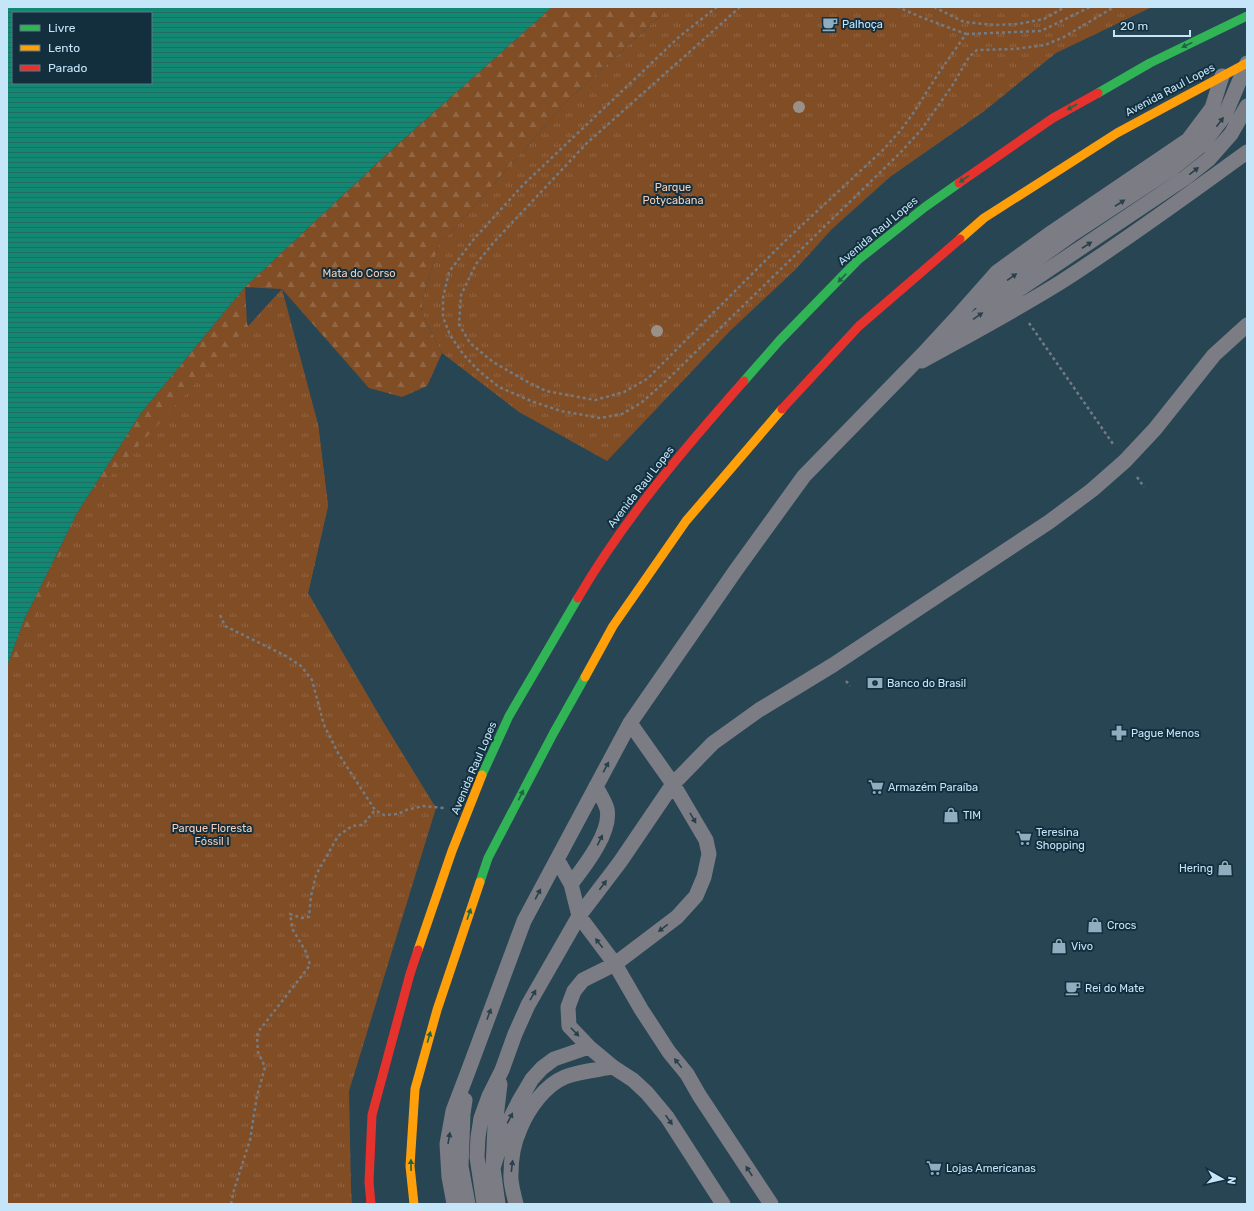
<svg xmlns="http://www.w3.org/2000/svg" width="1254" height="1211" viewBox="0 0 1254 1211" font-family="Rubik,sans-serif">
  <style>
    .forest { fill: url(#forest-firs) }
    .park { fill: url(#park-tufts) }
    .water { fill: url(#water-rules); fill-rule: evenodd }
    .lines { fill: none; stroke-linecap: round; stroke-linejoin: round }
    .path { stroke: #737b83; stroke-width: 2.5; stroke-dasharray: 3 3; stroke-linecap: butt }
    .lane { stroke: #7c7d84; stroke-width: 15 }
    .fast { stroke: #30b455; stroke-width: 9 }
    .slow { stroke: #ff9f0a; stroke-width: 9 }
    .jam { stroke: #e5322d; stroke-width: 9 }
    .tree { fill: #99908a }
    .oneway { fill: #1f6447 }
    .oneway2 { fill: #283f4c }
    .labels { text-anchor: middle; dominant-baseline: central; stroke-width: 4; stroke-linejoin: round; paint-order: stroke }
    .poi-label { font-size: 11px; fill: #c5e5f9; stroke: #132f3e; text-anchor: start }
    .street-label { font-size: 11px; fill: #c5e5f9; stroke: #132f3e }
    .park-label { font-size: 11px; fill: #f5ceb6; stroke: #132f3e }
  </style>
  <defs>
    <pattern id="forest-firs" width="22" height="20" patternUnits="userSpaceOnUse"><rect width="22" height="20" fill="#814d25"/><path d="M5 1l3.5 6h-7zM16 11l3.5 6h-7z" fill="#916645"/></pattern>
    <pattern id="park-tufts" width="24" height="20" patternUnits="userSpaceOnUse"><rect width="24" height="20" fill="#814d25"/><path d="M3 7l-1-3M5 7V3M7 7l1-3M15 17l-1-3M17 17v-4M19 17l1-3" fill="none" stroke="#916645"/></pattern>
    <pattern id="water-rules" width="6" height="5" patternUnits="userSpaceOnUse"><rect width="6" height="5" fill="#128873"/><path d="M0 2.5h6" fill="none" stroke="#226d63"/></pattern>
  </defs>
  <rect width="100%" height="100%" fill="#284554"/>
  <!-- forest -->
  <path class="forest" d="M 552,7 L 670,7 L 567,101 L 438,247 L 424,295 L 421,312 L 442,353 L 427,386 L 402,397 L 369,388 L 282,289 L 245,287 L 247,324 L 318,424 L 328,506 L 308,593 L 7,1204 L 7,666 L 24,620 L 77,513 L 141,413 L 245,287 L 388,153 Z"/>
  <!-- park -->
  <path class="park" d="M 670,7 L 1152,7 L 1056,53 L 983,112 L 890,177 L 832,229 L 795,270 L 730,331 L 607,461 L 519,412 L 442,353 L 421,312 L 424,295 L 438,247 L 567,101 Z
    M 282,289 L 318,424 L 328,506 L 308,593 L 382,720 L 436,808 L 349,1091 L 351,1188 L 352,1204 L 7,1204 L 7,692 L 77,513 Z"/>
  <!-- water -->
  <path class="water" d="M 7,7 L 552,7 L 388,153 L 245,287 L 141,413 L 77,513 L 24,620 L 7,666 ZM 13,13 L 151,13 L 151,83 L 13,83 Z"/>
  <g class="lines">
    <!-- path -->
    <path class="path" d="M 717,7 L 680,36 L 523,185 L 473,240 L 449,272 L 443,298 L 443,317 L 450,335 L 463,354 L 479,371 L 499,387 L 531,401 L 561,411 L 600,418 L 622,414 L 641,403 L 667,380 L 900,153 L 921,130 L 952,86 L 969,57 L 977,50 L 1015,49 L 1045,45 L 1064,37 L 1114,7
      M 740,7 L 587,143 L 494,242 L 476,264 L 461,295 L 459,324 L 470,343 L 493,362 L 524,380 L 546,391 L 595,400 L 624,392 L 647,379 L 787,239 L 883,150 L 900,131 L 914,112 L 938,74 L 966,34 L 918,16 L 898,7
      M 934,7 L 964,22 L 995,25 L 1018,24 L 1044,19 L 1065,7
      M 966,34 L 1041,31 L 1090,7
      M 1029,323 L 1113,444
      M 1137,477 L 1144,487
      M 220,615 L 225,626 L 286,656 L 301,666 L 312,680 L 324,725 L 338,753 L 375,810 L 384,815 L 398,814 L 406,810 L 423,806 L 444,808
      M 846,681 L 850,686
      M 231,1204 L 234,1190 L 250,1140 L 257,1096 L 265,1067 L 258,1052 L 257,1037 L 258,1032 L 304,973 L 310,965 L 306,952 L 293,930 L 290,914 L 302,918 L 309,917 L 311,896 L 316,875 L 338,836 L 352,826 L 361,825 L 366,821 L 375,810"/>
    <!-- lane -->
    <path class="lane" d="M 978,301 L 1074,233 L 1173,168 L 1203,144 L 1225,115 L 1247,63
      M 945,339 L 1185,178 L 1209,159 L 1231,134 L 1247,106
      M 922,361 C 969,335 1016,310 1061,282 C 1125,241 1186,196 1247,152
      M 630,723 L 673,784 L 706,840 L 709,854 L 704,877 L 696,896 L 677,917 L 615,964 L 583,980 L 574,991 L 568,1007 L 569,1026 L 589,1047 L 613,1067 L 633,1080 L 647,1093 L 667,1117 L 723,1204
      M 557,859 L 571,884 L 579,916 L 615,964 L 641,1009 L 669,1052 L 687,1074 L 699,1095 L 771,1204
      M 571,884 C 584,867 612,832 607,809 C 605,801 599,793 596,786
      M 465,1100 L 463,1114 L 461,1166 L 468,1204
      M 493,1168 L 506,1127 L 519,1101 L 532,1079 L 542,1068 L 554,1059 L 589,1047
      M 454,1204 L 449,1177 L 447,1144 L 453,1111 L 469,1069 L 524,921 L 630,723 L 736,570 L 804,476 L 923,354 L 958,316 L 997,272 L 1048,235 L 1188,140 L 1212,108 L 1222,76
      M 484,1204 L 477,1157 L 478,1137 L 481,1118 L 489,1096 L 502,1070 L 515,1034 L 528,1005 L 579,916 L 620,862 L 673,784 L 713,743 L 759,710 L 833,665 L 1049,522 L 1092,490 L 1125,461 L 1155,429 L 1214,355 L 1247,325
      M 498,1204 L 493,1168 L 495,1126 L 500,1084
      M 516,1204 C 514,1195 510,1183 511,1174 C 511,1159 514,1142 520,1129 C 528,1109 545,1085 565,1077 C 581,1071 597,1070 613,1067"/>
    <!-- fast -->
    <path class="fast" d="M 1098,93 L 1150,63 L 1247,16
      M 744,381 L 780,340 L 858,260 L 925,207 L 959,183
      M 482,775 L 509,716 L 578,598
      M 480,882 L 488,858 L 553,734 L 585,677"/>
    <!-- slow -->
    <path class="slow" d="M 960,239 L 984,218 L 1117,133 L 1247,63
      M 585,677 L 613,626 L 686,521 L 782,409
      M 418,950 L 452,851 L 482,775
      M 414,1204 L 410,1166 L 415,1089 L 437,1010 L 480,882"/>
    <!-- jam -->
    <path class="jam" d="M 959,183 L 1053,118 L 1098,93
      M 782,409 L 859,326 L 960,239
      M 578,598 C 624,519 684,449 744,381
      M 371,1204 L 369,1182 L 372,1115 L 410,974 L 418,950"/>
  </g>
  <!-- trees -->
  <g class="tree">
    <circle cx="799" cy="107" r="6"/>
    <circle cx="657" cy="331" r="6"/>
  </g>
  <!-- one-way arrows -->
  <defs><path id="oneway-solid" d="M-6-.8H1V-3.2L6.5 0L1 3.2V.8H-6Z"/></defs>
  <g class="oneway">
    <use href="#oneway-solid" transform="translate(1187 45) rotate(154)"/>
    <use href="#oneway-solid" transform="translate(1072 107) rotate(150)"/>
    <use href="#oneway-solid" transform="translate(964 179) rotate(145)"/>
    <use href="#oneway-solid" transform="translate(842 278) rotate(134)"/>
    <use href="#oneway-solid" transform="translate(521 795) rotate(-63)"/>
    <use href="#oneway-solid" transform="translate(469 914) rotate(-71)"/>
    <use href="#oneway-solid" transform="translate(429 1037) rotate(-74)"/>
    <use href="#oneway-solid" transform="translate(411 1165) rotate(-91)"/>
  </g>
  <g class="oneway2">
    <use href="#oneway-solid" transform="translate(1220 122) rotate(-53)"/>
    <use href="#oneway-solid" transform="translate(1194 171) rotate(-38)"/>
    <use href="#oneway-solid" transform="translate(1120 203) rotate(-33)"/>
    <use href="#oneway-solid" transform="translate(1087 245) rotate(-33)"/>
    <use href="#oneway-solid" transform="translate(1012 277) rotate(-35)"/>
    <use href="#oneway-solid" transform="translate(978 316) rotate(-34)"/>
    <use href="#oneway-solid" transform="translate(606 767) rotate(-62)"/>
    <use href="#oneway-solid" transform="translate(693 818) rotate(60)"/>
    <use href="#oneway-solid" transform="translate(600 840) rotate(-64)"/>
    <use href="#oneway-solid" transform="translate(603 885) rotate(-53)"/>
    <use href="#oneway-solid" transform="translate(538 894) rotate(-62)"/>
    <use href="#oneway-solid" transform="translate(663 928) rotate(143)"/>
    <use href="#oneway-solid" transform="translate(599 943) rotate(-128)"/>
    <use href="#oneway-solid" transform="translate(533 995) rotate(-60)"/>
    <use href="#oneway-solid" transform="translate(489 1014) rotate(-70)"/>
    <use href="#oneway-solid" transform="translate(575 1032) rotate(46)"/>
    <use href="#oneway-solid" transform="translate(678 1063) rotate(-129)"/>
    <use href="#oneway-solid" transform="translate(510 1118) rotate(-63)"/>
    <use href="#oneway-solid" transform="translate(669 1120) rotate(55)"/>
    <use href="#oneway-solid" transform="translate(449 1138) rotate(-80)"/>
    <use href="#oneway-solid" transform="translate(512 1166) rotate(-83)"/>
    <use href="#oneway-solid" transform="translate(749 1171) rotate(-123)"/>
  </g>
  <!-- icons -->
  <defs>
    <symbol id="cafe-bare" viewBox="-9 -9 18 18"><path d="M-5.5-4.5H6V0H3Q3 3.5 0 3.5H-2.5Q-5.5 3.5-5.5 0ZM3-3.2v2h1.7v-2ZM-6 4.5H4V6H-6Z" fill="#8eadbf" stroke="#132f3e" stroke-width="2.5" paint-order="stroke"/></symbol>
    <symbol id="bank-bare" viewBox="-9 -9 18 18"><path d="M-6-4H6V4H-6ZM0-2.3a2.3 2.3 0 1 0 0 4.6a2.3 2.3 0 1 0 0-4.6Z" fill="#8eadbf" stroke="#132f3e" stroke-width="2.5" paint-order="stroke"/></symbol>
    <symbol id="pharmacy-bare" viewBox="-9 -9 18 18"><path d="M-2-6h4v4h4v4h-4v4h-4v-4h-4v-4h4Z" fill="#8eadbf" stroke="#132f3e" stroke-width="2.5" paint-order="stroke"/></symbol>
    <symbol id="supermarket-bare" viewBox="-9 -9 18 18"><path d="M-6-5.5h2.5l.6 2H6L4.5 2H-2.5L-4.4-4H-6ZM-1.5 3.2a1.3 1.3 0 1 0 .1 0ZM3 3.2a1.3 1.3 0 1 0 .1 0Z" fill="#8eadbf" stroke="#132f3e" stroke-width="2.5" paint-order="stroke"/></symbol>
    <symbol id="shop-bare" viewBox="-9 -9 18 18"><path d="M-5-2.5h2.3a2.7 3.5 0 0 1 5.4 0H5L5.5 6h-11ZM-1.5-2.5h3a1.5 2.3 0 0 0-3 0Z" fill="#8eadbf" stroke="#132f3e" stroke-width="2.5" paint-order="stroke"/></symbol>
  </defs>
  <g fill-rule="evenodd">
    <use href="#cafe-bare" x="819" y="13" width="22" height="22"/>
    <use href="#bank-bare" x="864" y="672" width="22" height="22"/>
    <use href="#pharmacy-bare" x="1108" y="722" width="22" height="22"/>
    <use href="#supermarket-bare" x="865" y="776" width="22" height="22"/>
    <use href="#shop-bare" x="940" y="804" width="22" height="22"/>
    <use href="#supermarket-bare" x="1013" y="827" width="22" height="22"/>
    <use href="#shop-bare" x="1214" y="857" width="22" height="22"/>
    <use href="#shop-bare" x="1084" y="914" width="22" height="22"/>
    <use href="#shop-bare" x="1048" y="935" width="22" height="22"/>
    <use href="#cafe-bare" x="1062" y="977" width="22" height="22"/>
    <use href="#supermarket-bare" x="923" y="1157" width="22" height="22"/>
  </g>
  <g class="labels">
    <!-- poi labels -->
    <g class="poi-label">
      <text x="842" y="24">Palhoça</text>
      <text x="887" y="683">Banco do Brasil</text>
      <text x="1131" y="733">Pague Menos</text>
      <text x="888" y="787">Armazém Paraíba</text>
      <text x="963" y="815">TIM</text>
      <text x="1036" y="832">Teresina<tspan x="1036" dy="13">Shopping</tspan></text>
      <text x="1213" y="868" text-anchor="end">Hering</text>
      <text x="1107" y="925">Crocs</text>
      <text x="1071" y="946">Vivo</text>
      <text x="1085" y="988">Rei do Mate</text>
      <text x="946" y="1168">Lojas Americanas</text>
    </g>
    <!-- street labels -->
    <g class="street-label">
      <text transform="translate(1170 90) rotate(-28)">Avenida Raul Lopes</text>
      <text transform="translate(878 231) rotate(-40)">Avenida Raul Lopes</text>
      <text transform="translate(641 487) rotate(-52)">Avenida Raul Lopes</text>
      <text transform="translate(474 768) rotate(-67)">Avenida Raul Lopes</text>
    </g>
    <!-- park labels -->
    <g class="park-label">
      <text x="673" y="187">Parque<tspan x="673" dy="13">Potycabana</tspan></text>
      <text x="359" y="273">Mata do Corso</text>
      <text x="212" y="828">Parque Floresta<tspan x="212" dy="13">Fóssil I</tspan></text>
    </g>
  </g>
  <!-- border -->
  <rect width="1254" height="1211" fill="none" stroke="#c5e5f9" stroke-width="16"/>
  <!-- legend -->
  <rect x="12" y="12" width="140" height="72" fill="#132f3e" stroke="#5a7889"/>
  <rect x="20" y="25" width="20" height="6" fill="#30b455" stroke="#5a7889"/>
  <text x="48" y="32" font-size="12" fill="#c5e5f9">Livre</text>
  <rect x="20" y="45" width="20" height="6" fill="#ff9f0a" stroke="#5a7889"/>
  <text x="48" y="52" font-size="12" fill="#c5e5f9">Lento</text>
  <rect x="20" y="65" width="20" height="6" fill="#e5322d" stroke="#5a7889"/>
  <text x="48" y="72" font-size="12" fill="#c5e5f9">Parado</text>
  <!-- north arrow -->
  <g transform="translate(1222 1179) rotate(98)" stroke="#132f3e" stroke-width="3" paint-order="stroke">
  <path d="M0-3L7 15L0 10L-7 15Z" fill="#c5e5f9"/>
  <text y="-6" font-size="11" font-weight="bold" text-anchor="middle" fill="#c5e5f9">N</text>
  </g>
  <!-- scale -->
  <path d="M1114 30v6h76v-6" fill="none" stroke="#c5e5f9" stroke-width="2"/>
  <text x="1120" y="30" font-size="12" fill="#c5e5f9" stroke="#132f3e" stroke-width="3" paint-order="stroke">20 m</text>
</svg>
